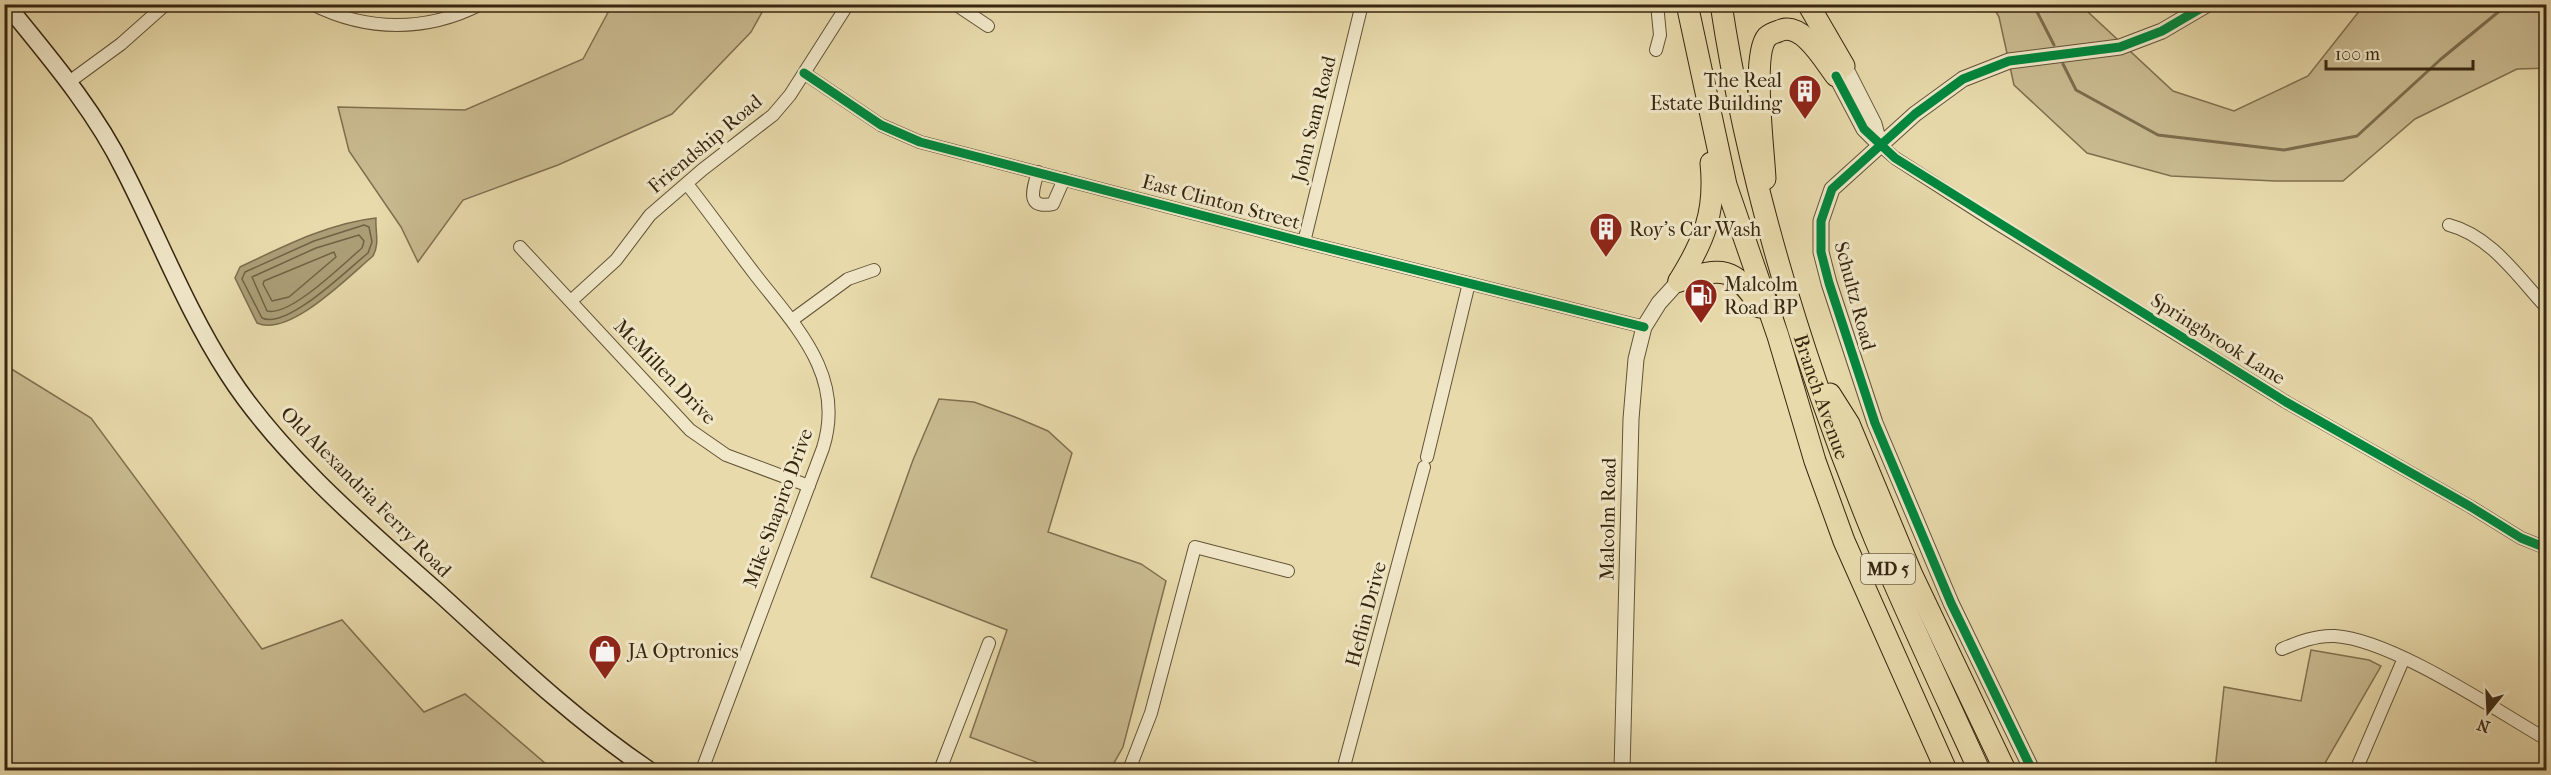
<svg xmlns="http://www.w3.org/2000/svg" width="2551" height="775" viewBox="0 0 2551 775" font-family="'IM FELL French Canon',serif">
  <style>
    .green { fill: #cabb91; stroke: #807050; stroke-width: 1.5 }
    .water { fill: #ab9d76; stroke: #7c6d4d; stroke-width: 1.5 }
    .lines { fill: none; stroke-linecap: round; stroke-linejoin: round }
    .shore { stroke: #706243; stroke-width: 1.5 }
    .stream { stroke: #7c6d4d; stroke-width: 3 }
    .minor-casing { stroke: #625337; stroke-width: 14 }
    .tertiary-casing { stroke: #625337; stroke-width: 17 }
    .secondary-casing { stroke: #362610; stroke-width: 19 }
    .motorway-casing { stroke: #362610; stroke-width: 23 }
    .minor { stroke: #f0e7c8; stroke-width: 12 }
    .tertiary { stroke: #f0e7c8; stroke-width: 15 }
    .secondary { stroke: #f0e7c8; stroke-width: 16 }
    .motorway { stroke: #e8daab; stroke-width: 21 }
    .cycleway-casing { stroke: #f0e7c8; stroke-width: 13 }
    .cycleway { stroke: #00873e; stroke-width: 9 }
    .labels { text-anchor: middle; dominant-baseline: central; stroke-width: 6; stroke-linejoin: round; paint-order: stroke }
    .shield { fill: #f0e7c8; stroke: #6e6047; stroke-width: 1.5 }
    .shield-label { font-size: 18px; font-weight: bold; fill: #362610 }
    .poi-label { font-size: 20px; fill: #362610; stroke: #f0e7c8; text-anchor: start }
    .street-label { font-size: 20px; fill: #362610; stroke: #f0e7c8 }
  </style>
  <rect width="100%" height="100%" fill="#e8daab"/>
  <filter id="stains"><feTurbulence type="fractalNoise" baseFrequency=".00333" numOctaves="4"/><feColorMatrix values="0 0 0 0 .2 0 0 0 0 .09 0 0 0 0 .02 0 0 0 .5 -.17"/></filter>
  <radialGradient id="worn" r=".72"><stop offset=".6" stop-color="#630" stop-opacity="0"/><stop offset="1" stop-color="#630" stop-opacity=".3"/></radialGradient>
  <!-- green -->
  <path class="green" d="M 612,5 L 766,5 L 751,32 L 672,114 L 558,165 L 463,200 L 418,262 L 401,227 L 349,151 L 338,107 L 465,110 L 583,59 Z
    M 1992,5 L 2085,5 L 2087,11 L 2173,91 L 2234,111 L 2308,76 L 2364,5 L 2546,5 L 2546,68 L 2517,69 L 2415,119 L 2343,181 L 2275,181 L 2171,176 L 2087,153 L 2014,85 L 1999,17 Z
    M 5,365 L 91,418 L 262,649 L 342,620 L 424,712 L 465,694 L 553,770 L 5,770 Z
    M 939,399 L 974,402 L 1015,417 L 1048,431 L 1072,453 L 1048,532 L 1141,564 L 1166,581 L 1123,747 L 1110,770 L 1057,770 L 970,737 L 1007,630 L 871,577 L 913,460 Z
    M 2311,650 L 2369,660 L 2381,666 L 2321,770 L 2215,770 L 2224,687 L 2301,701 Z"/>
  <!-- water -->
  <path class="water" d="M 376,218 C 375,232 380,243 373,256 C 349,276 289,338 257,323 L 235,278 L 240,267 C 282,247 329,223 376,218 Z"/>
  <g class="lines">
    <!-- shore -->
    <path class="shore" d="M 364,225 L 369,227 L 372,242 L 368,253 C 348,269 287,330 262,318 L 242,279 L 245,272 L 314,241 Z
      M 359,235 L 364,241 L 362,248 C 343,264 290,317 267,311 L 252,277 L 316,248 Z
      M 334,252 L 336,257 L 289,297 L 272,301 L 263,284 L 264,281 Z"/>
    <!-- stream -->
    <path class="stream" d="M 2033,4 L 2054,45
      M 2063,64 L 2076,90 L 2158,135 L 2284,150 L 2357,136 L 2441,59 L 2508,4"/>
    <defs>
      <path id="minor" d="M 312,4 C 367,32 427,32 481,4
        M 955,4 L 988,26
        M 1656,50 L 1660,35 L 1657,4
        M 804,73 L 881,125 L 920,142 L 1304,242 L 1644,327
        M 69,82 L 121,44 L 166,4
        M 1880,145 L 1895,158 L 1990,219 L 2286,402 L 2471,507 L 2521,538 L 2546,548
        M 1038,172 C 1033,189 1025,209 1053,204 L 1064,179
        M 687,184 C 710,213 731,243 754,273 C 795,326 846,375 823,448 L 702,770
        M 2449,225 C 2491,236 2518,277 2546,307
        M 1304,242 L 1362,4
        M 520,247 L 690,430 L 726,455 L 809,486
        M 571,301 L 616,260 L 650,215 L 702,170 L 773,115 L 790,95 L 848,4
        M 792,320 L 848,279 L 874,270
        M 1427,457 L 1469,283
        M 2282,649 C 2299,642 2316,635 2335,636 C 2393,640 2494,709 2546,739
        M 940,770 L 989,643
        M 1129,770 L 1151,713 L 1195,547 L 1288,571
        M 1343,770 L 1424,467
        M 2356,770 L 2404,658"/>
      <path id="tertiary" d="M 1848,73 L 1874,124 L 1879,142
        M 1836,76 L 1864,129 L 1880,145
        M 1622,770 L 1631,419 L 1636,359 L 1644,327 L 1659,303 L 1679,281
        M 2032,770 L 1951,603 L 1875,423 L 1829,283 L 1821,252 L 1821,221 L 1832,189 L 1915,114 L 1963,79 L 2009,61 L 2120,47 L 2162,31 L 2208,4"/>
      <path id="secondary" d="M 6,4 C 49,57 94,109 124,170 C 159,238 186,309 228,374 C 280,455 367,529 439,593 C 507,655 572,718 649,770"/>
      <g id="motorway">
        <path d="M 1687,4 L 1726,185 L 1778,336 L 1815,461 L 1844,541 L 1946,770"/>
        <path id="s1" d="M 1721,4 C 1749,188 1805,368 1875,539 C 1908,617 1944,693 1979,770"/>
        <path d="M 1808,4 L 1844,66"/>
        <path d="M 1765,179 C 1764,152 1751,55 1767,37 C 1770,34 1776,32 1779,31 C 1802,20 1825,62 1836,76"/>
        <path d="M 1679,281 C 1704,241 1716,212 1711,163"/>
        <path d="M 1679,281 C 1722,267 1734,266 1760,307"/>
        <path d="M 1830,394 L 1849,424 L 1912,575 L 2005,770"/>
      </g>
    </defs>
    <!-- minor casing -->
    <use href="#minor" class="minor-casing"/>
    <!-- tertiary casing -->
    <use href="#tertiary" class="tertiary-casing"/>
    <!-- secondary casing -->
    <use href="#secondary" class="secondary-casing"/>
    <!-- motorway casing -->
    <use href="#motorway" class="motorway-casing"/>
    <!-- minor -->
    <use href="#minor" class="minor"/>
    <!-- tertiary -->
    <use href="#tertiary" class="tertiary"/>
    <!-- secondary -->
    <use href="#secondary" class="secondary"/>
    <!-- motorway -->
    <use href="#motorway" class="motorway"/>
    <defs>
      <path id="cycleway" d="M 804,73 L 881,125 L 920,142 L 1304,242 L 1644,327
        M 1836,76 L 1864,129 L 1895,158 L 2286,402 L 2471,507 L 2521,538 L 2546,548
        M 2032,770 L 1951,603 L 1875,423 L 1829,283 L 1821,252 L 1821,221 L 1832,189 L 1915,114 L 1963,79 L 2009,61 L 2120,47 L 2162,31 L 2208,4"/>
    </defs>
    <!-- cycleway casing -->
    <use href="#cycleway" class="cycleway-casing"/>
    <!-- cycleway -->
    <use href="#cycleway" class="cycleway"/>
  </g>
  <!-- icons -->
  <defs>
    <symbol id="building-pin" viewBox="-11 -11 22 30"><path d="M0 17L-7.5 6A9.5 9.5 0 1 1 7.5 6Z" fill="#8f2418" stroke="#f0e7c8"/><path d="M-4-6H4V6H1V3H-1V6H-4ZM-2.5-4.3h1.7v1.8h-1.7ZM.8-4.3h1.7v1.8H.8ZM-2.5-1h1.7V.8h-1.7ZM.8-1h1.7V.8H.8Z" fill="#fff"/></symbol>
    <symbol id="fuel-pin" viewBox="-11 -11 22 30"><path d="M0 17L-7.5 6A9.5 9.5 0 1 1 7.5 6Z" fill="#8f2418" stroke="#f0e7c8"/><path d="M-5.5-6h7V0h2V4h1.3V-2.5L3-4.5l.8-.8L6-3V5H2.5V1h-1V6h-7ZM-4.2-4.7v3.2H.2V-4.7Z" fill="#fff"/></symbol>
    <symbol id="shop-pin" viewBox="-11 -11 22 30"><path d="M0 17L-7.5 6A9.5 9.5 0 1 1 7.5 6Z" fill="#8f2418" stroke="#f0e7c8"/><path d="M-5-2.5h2.3a2.7 3.5 0 0 1 5.4 0H5L5.5 6h-11ZM-1.5-2.5h3a1.5 2.3 0 0 0-3 0Z" fill="#fff"/></symbol>
  </defs>
  <g fill-rule="evenodd">
    <use href="#building-pin" x="1786" y="72" width="38" height="52"/>
    <use href="#building-pin" x="1587" y="210" width="38" height="52"/>
    <use href="#fuel-pin" x="1682" y="276" width="38" height="52"/>
    <use href="#shop-pin" x="586" y="632" width="38" height="52"/>
  </g>
  <g class="labels">
    <!-- shield labels -->
    <rect class="shield" x="1861" y="554" width="54" height="30" rx="4.5"/>
    <g class="shield-label">
      <text x="1888" y="569">MD 5</text>
    </g>
    <!-- poi labels -->
    <g class="poi-label">
      <text x="1782" y="80" text-anchor="end">The Real<tspan x="1782" dy="23">Estate Building</tspan></text>
      <text x="1629" y="229">Roy's Car Wash</text>
      <text x="1724" y="284">Malcolm<tspan x="1724" dy="23">Road BP</tspan></text>
      <text x="628" y="651">JA Optronics</text>
    </g>
    <!-- street labels -->
    <g class="street-label">
      <text transform="translate(1314 119) rotate(-76)">John Sam Road</text>
      <text transform="translate(705 144) rotate(-40)">Friendship Road</text>
      <text transform="translate(1221 202) rotate(15)">East Clinton Street</text>
      <text transform="translate(1855 296) rotate(75)">Schultz Road</text>
      <text transform="translate(2218 339) rotate(32)">Springbrook Lane</text>
      <text transform="translate(665 372) rotate(46)">McMillen Drive</text>
      <text stroke="none"><textPath href="#s1" startOffset="406">Branch Avenue</textPath></text>
      <text transform="translate(366 492) rotate(45)">Old Alexandria Ferry Road</text>
      <text transform="translate(778 508) rotate(-70)">Mike Shapiro Drive</text>
      <text transform="translate(1608 519) rotate(-89)">Malcolm Road</text>
      <text transform="translate(1366 614) rotate(-75)">Heflin Drive</text>
    </g>
  </g>
  <!-- margin -->
  <rect width="2551" height="775" fill="none" stroke="#e8daab" stroke-width="24"/>
  <rect x="6" y="6" width="2539" height="763" fill="none" stroke="#362610" stroke-width="3"/>
  <rect x="12" y="12" width="2527" height="751" fill="none" stroke="#362610" stroke-width="1.5"/>
  <!-- north arrow -->
  <g transform="translate(2488 712) rotate(198)" stroke="#f0e7c8" stroke-width="4.5" paint-order="stroke">
  <path d="M0-4.5L10 22L0 15L-10 22Z" fill="#362610"/>
  <text y="-9" font-size="16" font-weight="bold" text-anchor="middle" fill="#362610">N</text>
  </g>
  <!-- scale -->
  <path d="M2326 60v9h147v-9" fill="none" stroke="#362610" stroke-width="3"/>
  <text x="2335" y="60" font-size="18" fill="#362610" stroke="#f0e7c8" stroke-width="4.5" paint-order="stroke">100 m</text>
  <rect width="100%" height="100%" filter="url(#stains)"/>
  <rect width="100%" height="100%" fill="url(#worn)"/>
</svg>
